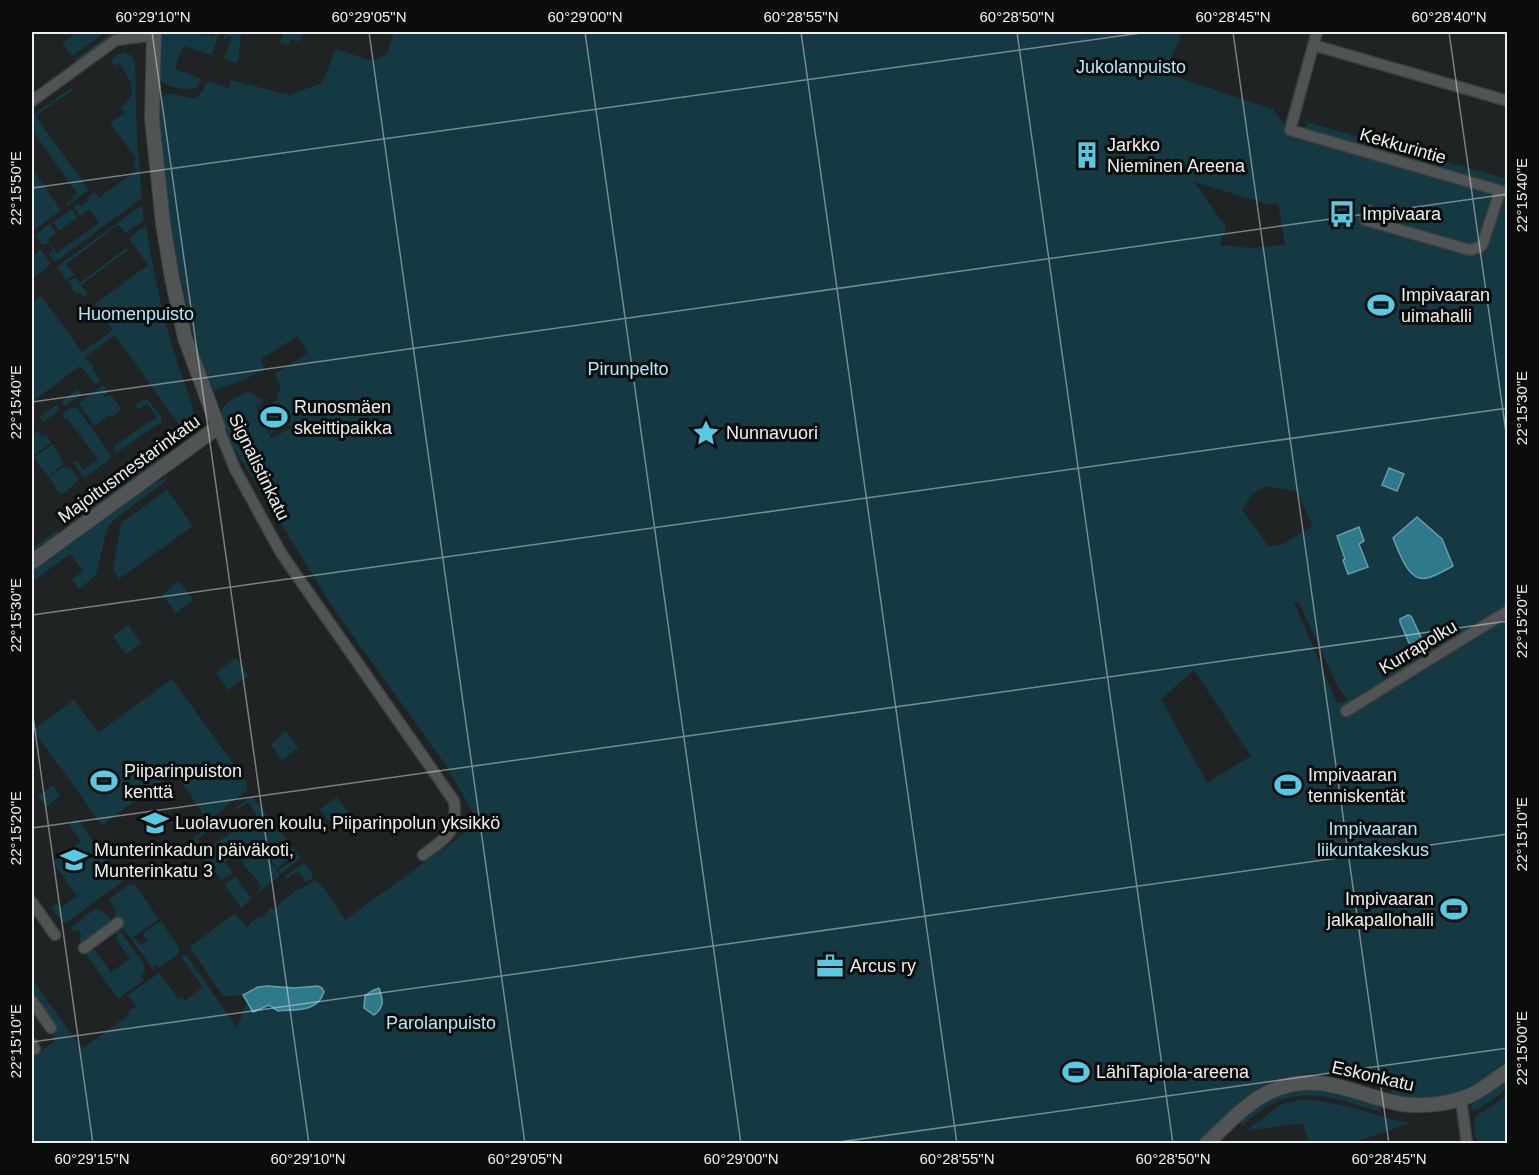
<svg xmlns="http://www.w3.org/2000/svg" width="1539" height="1175" viewBox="0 0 1539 1175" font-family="Helvetica,sans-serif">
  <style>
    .green { fill: #153942; fill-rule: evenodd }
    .water { fill: #2e798b; stroke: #679ca9; stroke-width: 1.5 }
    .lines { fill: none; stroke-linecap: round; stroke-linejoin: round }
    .street-casing { stroke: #3c3e3f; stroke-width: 13 }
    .secondary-casing { stroke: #3c3e3f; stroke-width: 16 }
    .street { stroke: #515455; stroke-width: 10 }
    .secondary { stroke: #515455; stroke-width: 14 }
    .ticks { fill: none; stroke: #edefef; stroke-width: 1.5; stroke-opacity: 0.45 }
    .labels { text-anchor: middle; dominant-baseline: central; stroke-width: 6; stroke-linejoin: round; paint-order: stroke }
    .park-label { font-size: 18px; fill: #afebfa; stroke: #0b0c0c }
    .poi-label { font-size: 18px; fill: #edefef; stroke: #0b0c0c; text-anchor: start }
    .street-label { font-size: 18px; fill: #edefef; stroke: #0b0c0c }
    .neatline { fill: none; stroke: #edefef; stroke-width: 2 }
    .ticks-label { font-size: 15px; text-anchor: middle; fill: #edefef }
  </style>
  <rect width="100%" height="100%" fill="#202324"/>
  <!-- green -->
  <path class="green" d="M 78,32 L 106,32 L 72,56 L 62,43 Z
    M 113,32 L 123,32 L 108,39 L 77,61 L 74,60 Z
    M 160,32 L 188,32 L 193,34 L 194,32 L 206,36 L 208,34 L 213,36 L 214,33 L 220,32 L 211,55 L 183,46 L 175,69 L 202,79 L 197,87 C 186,92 165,87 158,78 Z
    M 226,32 L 241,32 L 239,56 L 237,64 L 224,59 L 232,37 L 228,35 L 226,39 L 223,38 Z
    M 284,32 L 303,32 L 299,42 L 291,39 L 288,46 L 280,43 Z
    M 394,32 L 777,32 L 778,35 L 785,32 L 1182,32 L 1165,73 L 1273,109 L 1287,129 L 1486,193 L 1507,202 L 1508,1063 C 1466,1092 1443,1105 1391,1095 L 1393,1086 L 1384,1084 L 1377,1078 L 1372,1084 L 1356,1078 L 1356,1075 L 1350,1072 L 1348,1075 L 1342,1072 L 1341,1075 L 1307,1073 L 1274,1082 L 1247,1096 L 1195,1144 L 32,1143 L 32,1049 L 35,1042 L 41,1051 L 55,1041 L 50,1031 L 56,1026 L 51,1018 L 48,1020 L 32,997 L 32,979 L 82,1049 L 129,1015 L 128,1012 L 136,1006 L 128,995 L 159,973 L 179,999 L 182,997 L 185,1001 L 203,987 L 181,957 L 183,955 L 186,955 L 237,1028 L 247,1002 L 253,1012 L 269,1005 L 278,1011 L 300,1010 L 322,998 L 323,990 L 318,986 L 294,988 L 258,987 L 243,995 L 223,996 L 190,947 L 234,914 L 248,928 L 251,922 L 260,916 L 261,918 L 272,907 L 274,909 L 297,889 L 299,890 L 315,880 L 324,888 L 345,920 L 479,823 L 445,764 L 336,612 L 235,450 L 219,413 C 227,401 237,395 250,392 L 264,402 L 256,407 L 271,438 L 292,428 L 276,395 L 281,389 L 275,374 L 308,353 L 298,336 L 261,359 L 264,369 L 246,379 L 213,391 L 195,343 L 170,228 L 158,99 C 182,81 193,118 207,81 L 228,88 L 231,80 L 289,95 L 322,83 L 336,49 L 373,61 L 387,54 ZM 1194,182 L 1268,204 L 1278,203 L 1285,245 L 1250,248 L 1220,245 L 1226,227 ZM 1266,486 L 1296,491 L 1313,526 L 1281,545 L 1268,546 L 1242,509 L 1253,494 ZM 1294,602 L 1299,603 L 1338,687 L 1348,700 L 1337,703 ZM 1194,670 L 1251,756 L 1207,783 L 1161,699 Z
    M 124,52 L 132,56 L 135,64 L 137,141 L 142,198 L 55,262 L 49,254 L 53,250 L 48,243 L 43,245 L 35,235 L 50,224 L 56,233 L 47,240 L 57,253 L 99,223 L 89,209 L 80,216 L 74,207 L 78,204 L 81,207 L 88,201 L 87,198 L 94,192 L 99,197 L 136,171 L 133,161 L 136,158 L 110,123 L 124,113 L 121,107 C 140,94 130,78 119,63 L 115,66 L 111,61 L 118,54 Z
    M 71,88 L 73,90 L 35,116 L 89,190 L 67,206 L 65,205 L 74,198 L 73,196 L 77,193 L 32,130 L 32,116 Z
    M 1303,121 L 1507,179 L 1507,188 L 1306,130 L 1307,124 Z
    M 32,169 L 61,210 L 33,231 L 32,230 Z
    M 141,206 L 143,207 L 143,221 L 126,233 L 118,225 L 66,264 L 74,275 L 66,280 L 57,267 Z
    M 71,209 L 77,218 L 59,231 L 53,222 Z
    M 146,225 C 152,267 161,309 173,349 C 182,378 193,399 196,430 L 187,436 L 115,335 L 85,357 L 94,367 L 92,368 L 100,381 L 96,384 L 80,366 L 32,402 L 32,303 L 41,296 L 82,352 L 113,330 L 95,304 L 148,265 L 130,240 L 131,237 Z
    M 126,248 L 128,250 L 81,285 L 88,294 L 83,297 L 80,292 L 76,294 L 68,282 L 75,277 L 80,283 Z
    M 40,249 L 51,264 L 32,279 L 32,258 Z
    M 103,385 L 108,392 L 103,397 L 111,395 L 120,407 L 120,411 L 112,417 L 109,415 L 94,426 L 79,403 Z
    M 78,389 L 81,395 L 64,406 L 61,402 Z
    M 148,400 L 161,417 L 162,422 L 116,453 L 114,446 L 157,417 L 147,403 L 138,410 L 136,405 L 143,400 Z
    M 278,400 L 290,425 L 270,434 L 259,408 Z
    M 57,404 L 60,410 L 43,422 L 40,417 Z
    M 72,407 L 77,408 L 111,455 L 110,459 L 86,477 L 82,476 L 74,463 L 77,461 L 84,469 L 98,459 L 67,418 L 64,420 L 62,414 Z
    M 38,431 L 43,437 L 46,435 L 51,443 L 33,456 L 32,444 L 38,450 L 32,442 L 32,437 Z
    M 53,444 L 64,464 L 48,477 L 34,457 Z
    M 162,454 L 163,457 L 155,465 L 73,525 L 67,523 Z
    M 65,466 L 67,468 L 70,467 L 79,480 L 64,493 L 59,493 L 49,477 Z
    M 168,477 L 167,480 L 114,520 L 109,526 L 105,537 L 96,575 L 79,589 L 72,580 L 83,571 L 70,554 L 32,582 L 32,571 L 149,486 Z
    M 167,490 L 193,526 L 119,579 L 113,570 L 121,523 Z
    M 57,530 L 59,535 L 32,556 L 32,549 Z
    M 179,581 L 193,600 L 176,613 L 162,595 Z
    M 128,625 L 141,643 L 126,654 L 113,636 Z
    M 236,658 L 249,676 L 228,690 L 216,673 Z
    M 172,679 L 243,777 L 247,784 L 247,790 L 208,821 L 175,772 L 102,825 L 33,730 L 74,700 L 98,733 Z
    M 286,731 L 298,748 L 282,760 L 271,745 Z
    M 53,785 L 60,796 L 46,807 L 38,796 Z
    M 252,796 L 300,857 L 299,860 L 281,874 L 278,870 L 291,862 L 289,859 L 277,869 L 265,852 L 264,853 L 280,875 L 257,894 L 256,892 L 261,888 L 258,884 L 259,882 L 242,863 L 244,861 L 241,857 L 239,858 L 236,854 L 225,862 L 233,873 L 222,880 L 204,859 L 193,838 L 207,828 L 208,831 L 197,839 L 205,850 L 209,847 L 211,848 L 215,846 L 214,844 L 236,830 L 235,828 L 247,820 L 249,821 L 257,815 L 248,802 L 237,810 L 235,808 Z
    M 337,797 L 348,813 L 332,825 L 320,809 Z
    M 77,819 L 122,882 L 64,924 L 51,907 L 56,903 L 61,908 L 77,896 L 53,862 L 81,841 L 69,825 Z
    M 302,864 L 306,865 L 313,875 L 312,879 L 306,882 L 298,871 L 287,879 L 285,876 Z
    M 235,876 L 251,899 L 241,908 L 225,885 Z
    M 130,884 L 135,885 L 159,919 L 131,939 L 114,916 L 117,913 L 109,899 Z
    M 95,909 C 103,910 110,916 111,923 L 84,946 L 79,939 L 82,936 L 78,930 L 75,932 L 71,927 Z
    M 161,921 L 180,949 L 178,954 L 159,968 L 157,964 L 153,969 L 132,940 L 135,938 L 141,945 L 147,941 L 143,933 Z
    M 118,929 L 144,964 L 145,972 L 141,976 L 144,980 L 118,999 L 83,950 L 90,944 L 111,972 L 130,959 L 115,938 L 118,936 L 115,932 Z
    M 1507,1078 L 1507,1089 L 1480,1108 L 1469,1111 L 1473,1103 Z
    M 1320,1088 L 1344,1094 L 1382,1107 L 1380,1112 C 1342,1100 1305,1085 1267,1106 C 1258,1111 1250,1120 1241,1126 C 1243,1109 1276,1093 1291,1090 C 1300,1089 1311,1089 1320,1088 Z
    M 1507,1096 L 1507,1143 L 1483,1143 L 1476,1139 L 1474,1128 L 1475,1117 Z
    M 1302,1100 C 1337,1099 1374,1117 1410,1123 L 1352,1143 L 1309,1143 L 1303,1123 L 1246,1131 L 1282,1104 Z"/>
  <!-- water -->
  <path class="water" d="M 1389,468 L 1404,474 L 1397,491 L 1382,485 Z
    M 1417,517 L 1442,539 L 1453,566 C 1445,570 1436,576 1427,578 C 1408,583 1399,551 1393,538 Z
    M 1359,527 L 1364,541 L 1359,544 L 1368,567 L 1348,574 L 1343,560 L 1345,559 L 1337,536 Z
    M 1408,615 L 1411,616 L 1421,637 L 1420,640 L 1412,644 L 1409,643 L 1400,622 L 1400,619 Z
    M 267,986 L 294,988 L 318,986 L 322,988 L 324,992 C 317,1013 296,1009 278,1011 L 269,1005 L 253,1012 L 243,995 L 258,987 Z
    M 379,988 C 383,1000 385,1007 374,1015 L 364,1008 L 365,996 L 372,991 Z"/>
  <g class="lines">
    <defs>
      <path id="street" d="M 1317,32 L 1290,130 L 1508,193
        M 1313,45 L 1508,101
        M 32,101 L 116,40 L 154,35
        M 1368,210 L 1365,220 L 1470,250 L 1480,247 L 1483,243 L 1500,191
        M 218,427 L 235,469 L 281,553 L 454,801 C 459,832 445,839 423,855
        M 1346,711 L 1508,611
        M 32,902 L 55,935
        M 84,948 L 118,923
        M 32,1001 L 51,1028
        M 32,1044 L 35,1049
        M 1461,1099 L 1467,1144"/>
      <path id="secondary" d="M 32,562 L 218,427 L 185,338 L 172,278 L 163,224 L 152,119 L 154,32
        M 1206,1144 C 1227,1125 1247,1101 1274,1090 C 1321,1070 1357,1096 1402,1104 C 1424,1107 1449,1104 1469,1096 C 1483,1090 1495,1079 1508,1071"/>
    </defs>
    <!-- street casing -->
    <use href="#street" class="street-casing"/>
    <!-- secondary casing -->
    <use href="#secondary" class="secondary-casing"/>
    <!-- street -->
    <use href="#street" class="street"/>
    <!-- secondary -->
    <use href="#secondary" class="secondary"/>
  </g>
  <!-- ticks -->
  <path class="ticks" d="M 152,32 L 309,1144M 369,32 L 525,1144M 585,32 L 741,1144M 801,32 L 957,1144M 1017,32 L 1173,1144M 1233,32 L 1389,1144M 1449,32 L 1508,446M 32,188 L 1148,32M 32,402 L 1508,194M 32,615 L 1508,408M 32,709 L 93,1144M 32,828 L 1508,621M 32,1042 L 1508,834M 825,1144 L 1508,1048"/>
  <!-- icons -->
  <defs>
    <symbol id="building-bare" viewBox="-9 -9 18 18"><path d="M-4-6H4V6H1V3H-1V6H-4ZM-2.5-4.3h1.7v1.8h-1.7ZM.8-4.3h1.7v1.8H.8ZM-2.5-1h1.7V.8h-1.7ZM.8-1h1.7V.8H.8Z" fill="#58c9e3" stroke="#0b0c0c" stroke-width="2.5" paint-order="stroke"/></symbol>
    <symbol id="bus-bare" viewBox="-9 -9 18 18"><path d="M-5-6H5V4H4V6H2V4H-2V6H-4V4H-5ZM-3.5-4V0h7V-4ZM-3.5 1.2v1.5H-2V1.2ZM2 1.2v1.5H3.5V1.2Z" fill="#58c9e3" stroke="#0b0c0c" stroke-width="2.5" paint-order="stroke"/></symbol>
    <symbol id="stadium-bare" viewBox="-9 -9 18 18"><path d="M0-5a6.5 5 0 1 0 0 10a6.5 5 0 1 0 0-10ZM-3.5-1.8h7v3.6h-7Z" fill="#58c9e3" stroke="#0b0c0c" stroke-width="2.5" paint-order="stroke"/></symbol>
    <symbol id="sight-bare" viewBox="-9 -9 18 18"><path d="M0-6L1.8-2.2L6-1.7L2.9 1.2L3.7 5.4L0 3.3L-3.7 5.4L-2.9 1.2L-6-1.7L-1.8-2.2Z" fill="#58c9e3" stroke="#0b0c0c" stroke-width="2.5" paint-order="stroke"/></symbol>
    <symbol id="school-bare" viewBox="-9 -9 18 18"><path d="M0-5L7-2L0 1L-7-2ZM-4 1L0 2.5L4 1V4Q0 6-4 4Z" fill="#58c9e3" stroke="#0b0c0c" stroke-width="2.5" paint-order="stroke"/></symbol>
    <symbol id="office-bare" viewBox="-9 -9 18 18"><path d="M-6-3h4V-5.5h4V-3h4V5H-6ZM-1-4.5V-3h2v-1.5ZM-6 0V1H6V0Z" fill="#58c9e3" stroke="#0b0c0c" stroke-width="2.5" paint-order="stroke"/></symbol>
  </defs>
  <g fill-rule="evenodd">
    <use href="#building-bare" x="1068" y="136" width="38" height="38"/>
    <use href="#bus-bare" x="1323" y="195" width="38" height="38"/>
    <use href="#stadium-bare" x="1362" y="286" width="38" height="38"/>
    <use href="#stadium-bare" x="255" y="398" width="38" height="38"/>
    <use href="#sight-bare" x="687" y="414" width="38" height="38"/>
    <use href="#stadium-bare" x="85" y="762" width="38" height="38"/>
    <use href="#stadium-bare" x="1269" y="766" width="38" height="38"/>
    <use href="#school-bare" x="136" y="804" width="38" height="38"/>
    <use href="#school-bare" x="55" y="841" width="38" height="38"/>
    <use href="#stadium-bare" x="1435" y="890" width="38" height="38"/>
    <use href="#office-bare" x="811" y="947" width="38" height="38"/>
    <use href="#stadium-bare" x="1057" y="1053" width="38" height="38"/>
  </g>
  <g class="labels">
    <!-- park labels -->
    <g class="park-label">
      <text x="1131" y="67">Jukolanpuisto</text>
      <text x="136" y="314">Huomenpuisto</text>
      <text x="628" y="369">Pirunpelto</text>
      <text x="1373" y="829">Impivaaran<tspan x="1373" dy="21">liikuntakeskus</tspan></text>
      <text x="441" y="1023">Parolanpuisto</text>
    </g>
    <!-- poi labels -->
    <g class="poi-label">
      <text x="1107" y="145">Jarkko<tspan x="1107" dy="21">Nieminen Areena</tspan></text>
      <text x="1362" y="214">Impivaara</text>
      <text x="1401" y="295">Impivaaran<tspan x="1401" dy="21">uimahalli</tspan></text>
      <text x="294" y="407">Runosmäen<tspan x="294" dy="21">skeittipaikka</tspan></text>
      <text x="726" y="433">Nunnavuori</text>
      <text x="124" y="771">Piiparinpuiston<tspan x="124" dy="21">kenttä</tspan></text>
      <text x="1308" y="775">Impivaaran<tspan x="1308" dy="21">tenniskentät</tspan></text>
      <text x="175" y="823">Luolavuoren koulu, Piiparinpolun yksikkö</text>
      <text x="94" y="850">Munterinkadun päiväkoti,<tspan x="94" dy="21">Munterinkatu 3</tspan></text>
      <text x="1434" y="899" text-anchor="end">Impivaaran<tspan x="1434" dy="21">jalkapallohalli</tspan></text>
      <text x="850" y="966">Arcus ry</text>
      <text x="1096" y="1072">LähiTapiola-areena</text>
    </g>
    <!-- street labels -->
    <g class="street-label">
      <text transform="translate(1403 146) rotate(16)">Kekkurintie</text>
      <text transform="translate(259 467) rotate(64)">Signalistinkatu</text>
      <text transform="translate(129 469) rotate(-36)">Majoitusmestarinkatu</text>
      <text transform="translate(1418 647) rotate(-31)">Kurrapolku</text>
      <text transform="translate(1373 1076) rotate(13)">Eskonkatu</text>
    </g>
  </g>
  <!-- border -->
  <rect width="1539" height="1175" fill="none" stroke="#0b0c0c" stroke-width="66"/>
  <rect x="33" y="33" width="1473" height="1109" class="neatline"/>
  <g class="ticks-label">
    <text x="153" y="22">60°29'10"N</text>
    <text x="369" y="22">60°29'05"N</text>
    <text x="585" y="22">60°29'00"N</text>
    <text x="801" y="22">60°28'55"N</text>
    <text x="1017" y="22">60°28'50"N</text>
    <text x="1233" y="22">60°28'45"N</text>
    <text x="1449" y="22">60°28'40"N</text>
    <text transform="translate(16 188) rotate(-90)" y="5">22°15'50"E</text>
    <text transform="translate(1522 195) rotate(-90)" y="5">22°15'40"E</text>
    <text transform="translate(16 402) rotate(-90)" y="5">22°15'40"E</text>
    <text transform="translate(1522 408) rotate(-90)" y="5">22°15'30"E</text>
    <text transform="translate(16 615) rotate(-90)" y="5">22°15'30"E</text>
    <text transform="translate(1522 621) rotate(-90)" y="5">22°15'20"E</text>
    <text transform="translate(16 828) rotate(-90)" y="5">22°15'20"E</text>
    <text transform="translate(1522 834) rotate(-90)" y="5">22°15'10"E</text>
    <text transform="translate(16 1041) rotate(-90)" y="5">22°15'10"E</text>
    <text transform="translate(1522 1048) rotate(-90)" y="5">22°15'00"E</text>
    <text x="92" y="1164">60°29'15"N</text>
    <text x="308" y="1164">60°29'10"N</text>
    <text x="525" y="1164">60°29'05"N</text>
    <text x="741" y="1164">60°29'00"N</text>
    <text x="957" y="1164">60°28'55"N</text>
    <text x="1173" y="1164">60°28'50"N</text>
    <text x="1389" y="1164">60°28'45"N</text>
  </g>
</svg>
